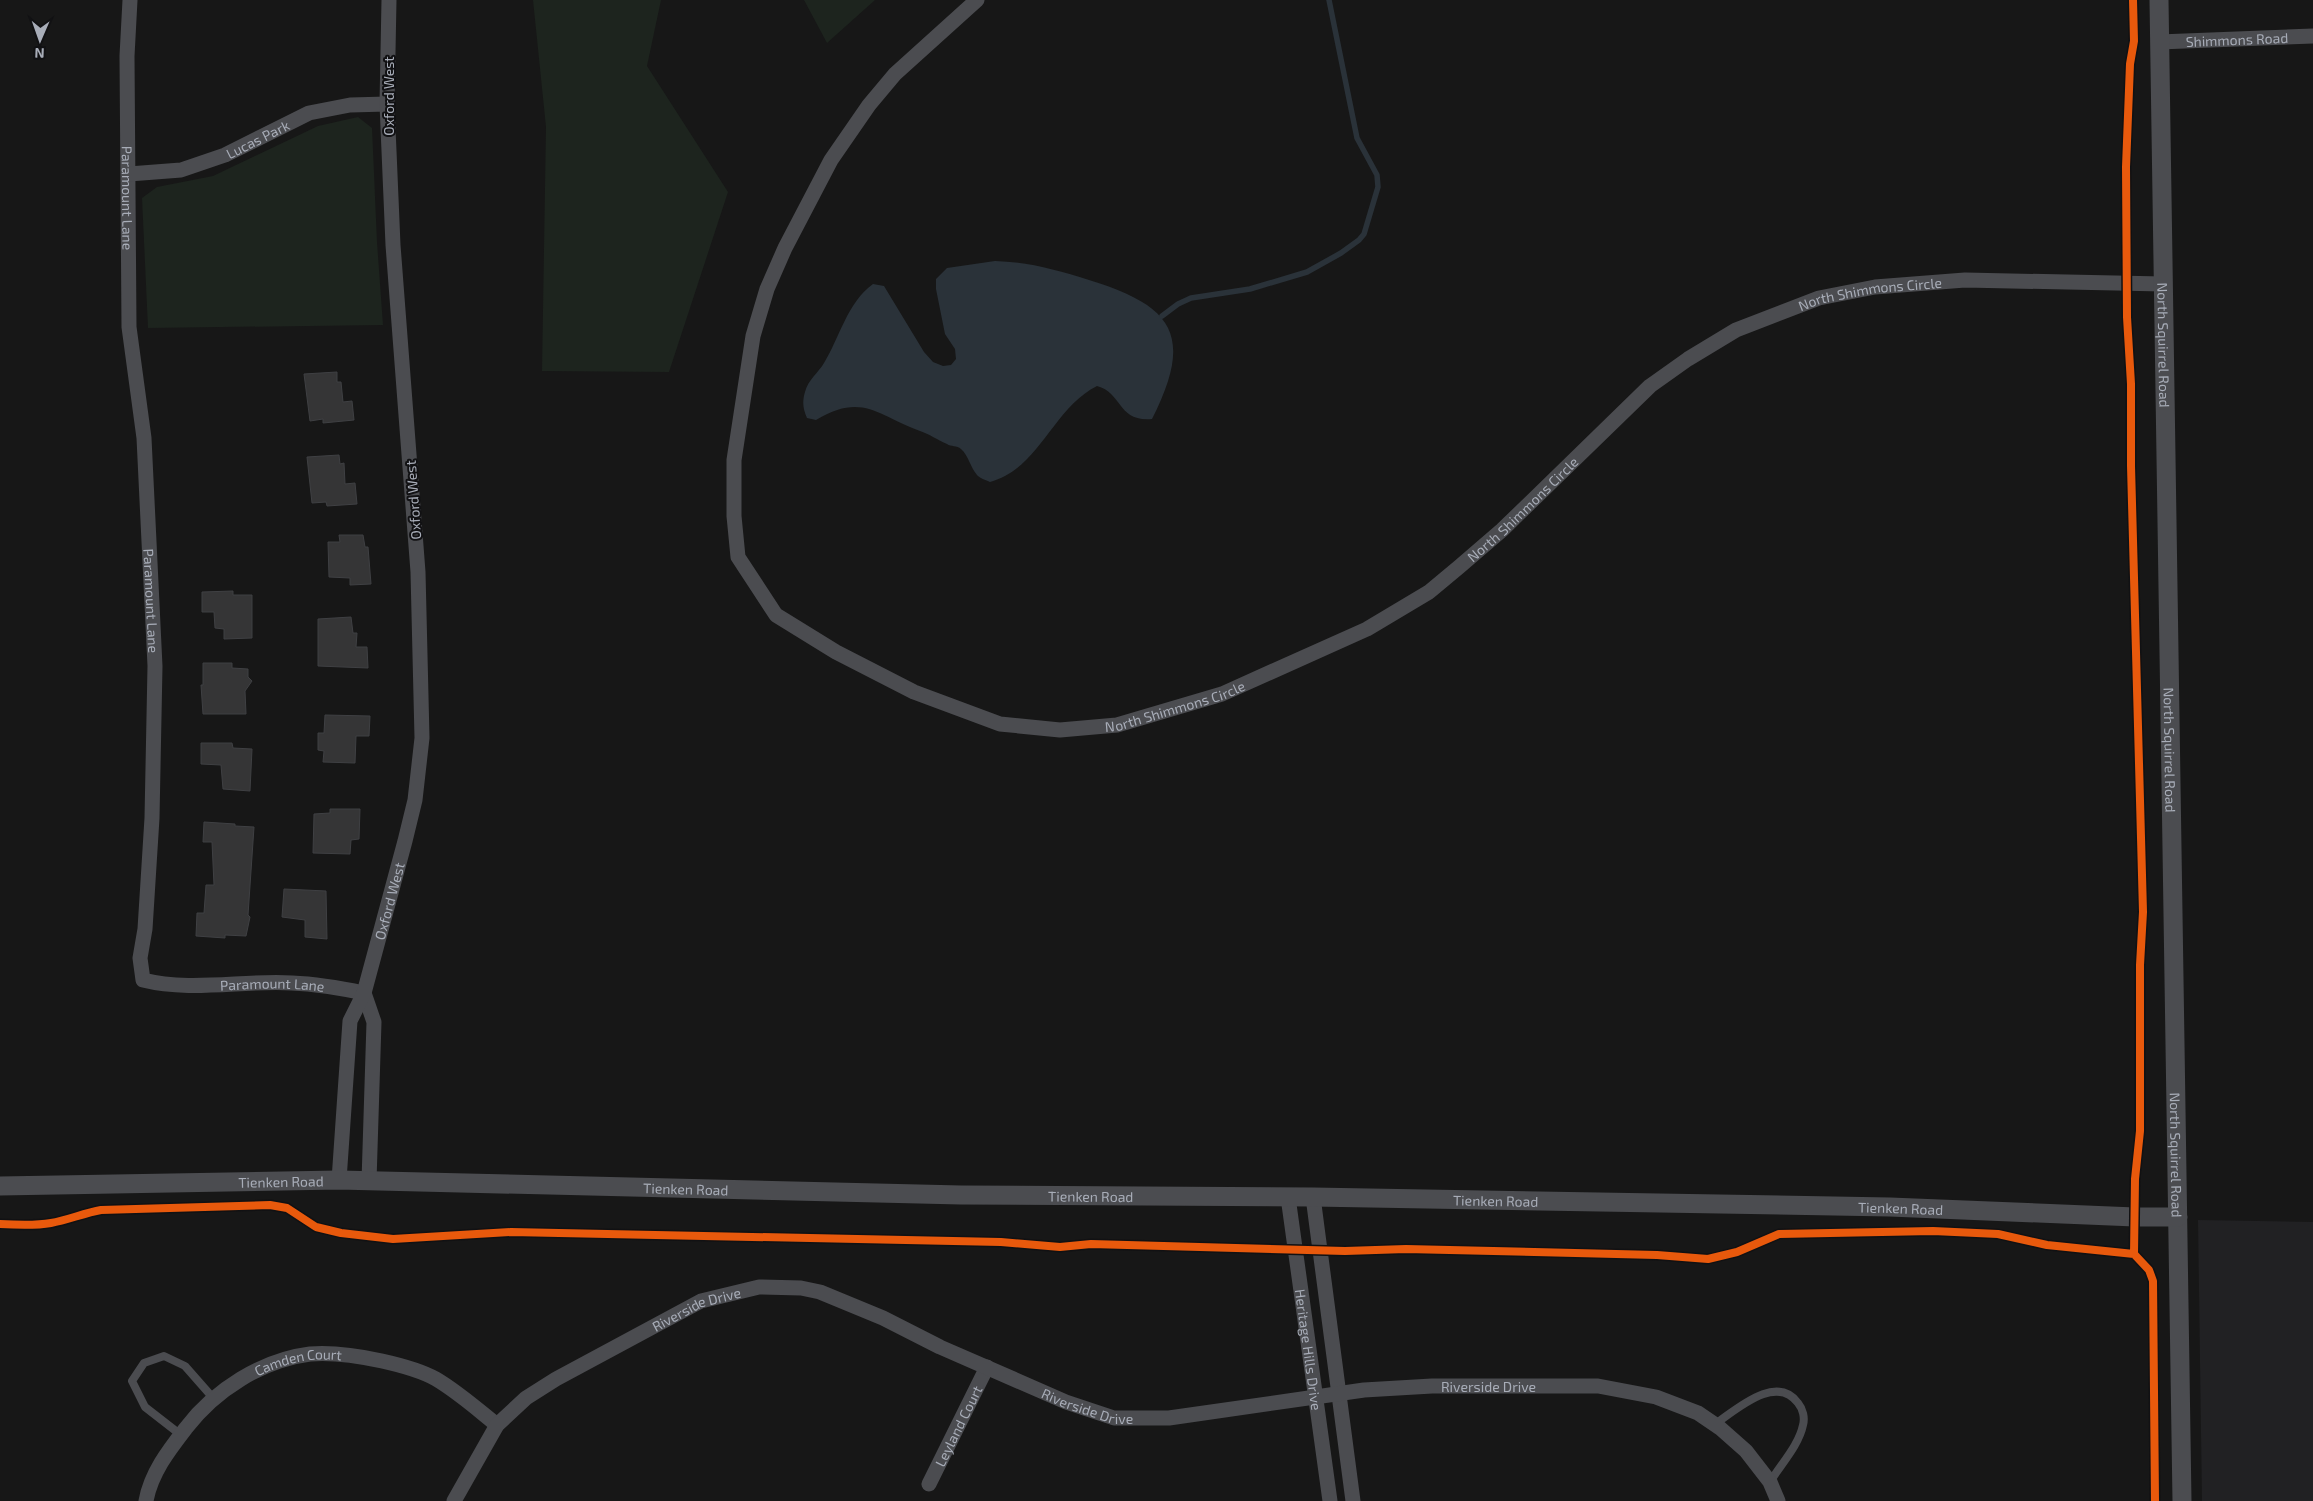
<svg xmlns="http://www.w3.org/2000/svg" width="2313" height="1501" viewBox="0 0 2313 1501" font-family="'Exo 2',sans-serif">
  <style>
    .built { fill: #212123 }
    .green { fill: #1d241e }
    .water { fill: #2a3239 }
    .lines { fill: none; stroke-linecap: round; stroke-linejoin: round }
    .stream { stroke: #2a3239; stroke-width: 5.5 }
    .building { fill: #353536; stroke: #3f4043 }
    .service { stroke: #4b4c50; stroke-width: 8 }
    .minor { stroke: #4b4c50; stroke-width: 15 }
    .tertiary { stroke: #4b4c50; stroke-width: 19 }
    .cycleway-casing { stroke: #111113; stroke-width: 11 }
    .cycleway { stroke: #e8590c; stroke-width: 8 }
    .labels { text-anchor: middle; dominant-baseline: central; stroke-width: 4; stroke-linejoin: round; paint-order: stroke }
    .street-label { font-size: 14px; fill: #a8adb8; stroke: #111113 }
  </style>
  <rect width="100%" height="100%" fill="#171717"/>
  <!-- built -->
  <path class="built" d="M 2198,1220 L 2313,1222 L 2313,1501 L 2202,1501 Z"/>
  <!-- green -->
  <path class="green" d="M 533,0 L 661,0 L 647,66 L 728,192 L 669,372 L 542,371 L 546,127 Z
    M 804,0 L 875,0 L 827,43 Z
    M 358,117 L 372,128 L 377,242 L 383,325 L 148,328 L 142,198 L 157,187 L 213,176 L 318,126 Z"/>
  <!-- water -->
  <path class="water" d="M 995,261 C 1028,262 1057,270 1089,280 C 1174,306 1194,336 1152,419 C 1117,422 1123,393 1097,386 C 1053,408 1039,469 990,482 C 986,480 979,478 977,475 C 970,467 969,456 961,449 C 957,445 951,447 947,444 C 936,439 931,435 920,431 C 878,416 863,392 816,420 L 807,418 C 803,409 802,402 805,392 C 808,380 818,373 824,363 C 840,337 847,303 873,284 L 884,286 L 924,352 L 933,362 L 943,366 L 951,365 L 956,359 L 955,349 L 945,334 L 936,289 L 936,279 L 947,268 Z"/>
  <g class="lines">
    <!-- stream -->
    <path class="stream" d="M 1162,316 L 1178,304 L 1191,298 L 1250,289 L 1307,272 L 1341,253 L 1359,240 L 1364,234 L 1378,187 L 1377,175 L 1357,138 L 1329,0"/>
  </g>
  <!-- building -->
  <path class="building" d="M 337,372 L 337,382 L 341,382 L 343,402 L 352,401 L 354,420 L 323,423 L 323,419 L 310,421 L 304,374 Z
    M 339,455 L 340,464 L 344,463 L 345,484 L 355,483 L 357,504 L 327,506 L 326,502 L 312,503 L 307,457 Z
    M 339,535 L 363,535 L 365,547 L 368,547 L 371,584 L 350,585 L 350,578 L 329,577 L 328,542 L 340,542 Z
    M 233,591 L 233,595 L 252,595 L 252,638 L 224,639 L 224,629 L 215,628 L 214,612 L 202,612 L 202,592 Z
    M 351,617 L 353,633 L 357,633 L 356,647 L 367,647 L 368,668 L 318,666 L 318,619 Z
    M 203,663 L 232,663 L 232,668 L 248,669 L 248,677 L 252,681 L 245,691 L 246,714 L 203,714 L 201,685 L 203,685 Z
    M 325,715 L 370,716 L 369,736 L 356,736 L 355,763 L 323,762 L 324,751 L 318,750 L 318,733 L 324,733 Z
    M 201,743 L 232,743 L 233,748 L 252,749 L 250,791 L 223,789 L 221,765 L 201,764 Z
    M 330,809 L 360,809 L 359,839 L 351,840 L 350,854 L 313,853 L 314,814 L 330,813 Z
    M 204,822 L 235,824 L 235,826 L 254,827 L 248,915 L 250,917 L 246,936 L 225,935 L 225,938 L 196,936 L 197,913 L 204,913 L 206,885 L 214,885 L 212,842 L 203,842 Z
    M 284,889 L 326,891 L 327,939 L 305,937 L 305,920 L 282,917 Z"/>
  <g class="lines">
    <!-- service -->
    <path class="service" d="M 1715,1424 C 1736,1410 1776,1373 1798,1403 C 1803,1409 1805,1418 1803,1425 C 1799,1445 1781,1464 1770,1482
      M 181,1435 L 145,1407 L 132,1381 L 144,1363 L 164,1356 L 185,1366 L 214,1399"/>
    <!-- minor -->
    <g class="minor">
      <path id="s1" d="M 130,0 L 127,56 L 129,327 L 144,438 L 155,666 L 152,818 L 145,929 L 140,958 L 143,980 C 191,992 243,980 292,983 C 316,984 340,988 364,993"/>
      <path id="s2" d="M 977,0 L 895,74 L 869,105 L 831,160 L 785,248 L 767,289 L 753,336 L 734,460 L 734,516 L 738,557 L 776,615 L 836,652 L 914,692 L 1000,724 L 1060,730 L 1117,725 L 1222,694 L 1367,629 L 1429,592 L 1459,567 L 1502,530 L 1650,386 L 1688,359 L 1736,330 L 1819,298 L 1875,287 L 1965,280 L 2163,284"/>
      <path id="s3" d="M 2159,42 L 2313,36"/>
      <path id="s4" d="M 129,174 L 181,170 L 225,155 L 309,113 L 350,105 L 387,104"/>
      <path d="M 364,993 L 374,1022 L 369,1181"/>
      <path id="s5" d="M 339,1180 L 350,1021 L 364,993 L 405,841 L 415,800 L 422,738 L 418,572 L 393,245 L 387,104 L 389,0"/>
      <path id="s6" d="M 1288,1197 L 1330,1501"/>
      <path d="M 1313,1197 L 1353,1501"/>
      <path id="s7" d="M 929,1484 L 987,1367"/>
      <path id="s8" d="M 146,1501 C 151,1473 169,1450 186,1428 C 215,1390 262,1360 310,1354 C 334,1352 359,1356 382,1361 C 400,1365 420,1370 436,1379 C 458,1392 477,1409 497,1425"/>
      <path id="s9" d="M 454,1501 L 497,1425 L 526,1398 L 556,1379 L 701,1301 L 759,1287 L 801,1288 L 820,1292 L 883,1318 L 940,1347 L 1066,1402 L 1114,1418 L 1169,1418 L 1364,1390 L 1432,1386 L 1598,1386 L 1656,1397 L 1698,1413 L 1720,1428 L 1746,1451 L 1770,1482 L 1778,1501"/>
    </g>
    <!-- tertiary -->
    <g class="tertiary">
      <path id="s10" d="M 2159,0 L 2182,1501"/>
      <path id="s11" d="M 0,1186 L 339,1180 L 961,1195 L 1313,1197 L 1890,1207 L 2135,1217 L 2178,1217"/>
    </g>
    <defs>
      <path id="cycleway" d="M 2133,0 L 2134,41 L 2130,64 L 2126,167 L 2127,317 L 2131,384 L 2131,466 L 2143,912 L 2140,965 L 2140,1131 L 2135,1179 L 2134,1254 L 2149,1270 L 2153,1281 L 2155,1501
        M 0,1224 C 17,1225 34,1226 51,1223 C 68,1220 84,1213 101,1210 L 270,1205 L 287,1208 L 316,1227 L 341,1233 L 393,1239 L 511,1232 L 1001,1242 L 1060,1247 L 1091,1244 L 1345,1251 L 1406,1249 L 1657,1255 L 1708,1259 L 1737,1252 L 1779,1234 L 1933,1231 L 1998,1234 L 2047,1245 L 2134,1254"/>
    </defs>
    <!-- cycleway casing -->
    <use href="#cycleway" class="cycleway-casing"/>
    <!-- cycleway -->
    <use href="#cycleway" class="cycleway"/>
  </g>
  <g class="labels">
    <!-- street labels -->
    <g class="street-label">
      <text stroke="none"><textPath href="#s3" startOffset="78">Shimmons Road</textPath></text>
      <text transform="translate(388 96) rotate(-90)">Oxford West</text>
      <text stroke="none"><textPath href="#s4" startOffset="135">Lucas Park</textPath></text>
      <text stroke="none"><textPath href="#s1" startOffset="198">Paramount Lane</textPath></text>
      <text stroke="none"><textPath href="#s2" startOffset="1956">North Shimmons Circle</textPath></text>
      <text stroke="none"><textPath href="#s10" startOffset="345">North Squirrel Road</textPath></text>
      <text transform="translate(413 500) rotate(-94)">Oxford West</text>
      <text stroke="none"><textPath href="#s2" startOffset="1536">North Shimmons Circle</textPath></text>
      <text stroke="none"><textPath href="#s1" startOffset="602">Paramount Lane</textPath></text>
      <text stroke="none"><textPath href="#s2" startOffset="1131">North Shimmons Circle</textPath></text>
      <text stroke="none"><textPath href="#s10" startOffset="750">North Squirrel Road</textPath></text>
      <text stroke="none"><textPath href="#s5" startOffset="286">Oxford West</textPath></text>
      <text stroke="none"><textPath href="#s1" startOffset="1112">Paramount Lane</textPath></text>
      <text stroke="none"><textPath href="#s10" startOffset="1155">North Squirrel Road</textPath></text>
      <text stroke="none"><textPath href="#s11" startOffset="281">Tienken Road</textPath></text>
      <text stroke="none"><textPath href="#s11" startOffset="686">Tienken Road</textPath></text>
      <text stroke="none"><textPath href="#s11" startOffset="1091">Tienken Road</textPath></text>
      <text stroke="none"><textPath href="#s11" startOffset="1496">Tienken Road</textPath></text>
      <text stroke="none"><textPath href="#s11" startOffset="1901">Tienken Road</textPath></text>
      <text stroke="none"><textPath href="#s9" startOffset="320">Riverside Drive</textPath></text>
      <text stroke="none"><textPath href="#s6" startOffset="154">Heritage Hills Drive</textPath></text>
      <text stroke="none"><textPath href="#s8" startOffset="219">Camden Court</textPath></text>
      <text stroke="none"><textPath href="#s9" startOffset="1145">Riverside Drive</textPath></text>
      <text stroke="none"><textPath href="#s9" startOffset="740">Riverside Drive</textPath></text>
      <text stroke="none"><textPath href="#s7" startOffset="65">Leyland Court</textPath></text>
    </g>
  </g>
  <!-- north arrow -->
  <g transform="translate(40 40) rotate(182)" stroke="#111113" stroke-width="4" paint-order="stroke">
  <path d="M0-4L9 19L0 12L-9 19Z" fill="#a8adb8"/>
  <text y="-8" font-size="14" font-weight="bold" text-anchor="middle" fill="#a8adb8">N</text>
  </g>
</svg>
